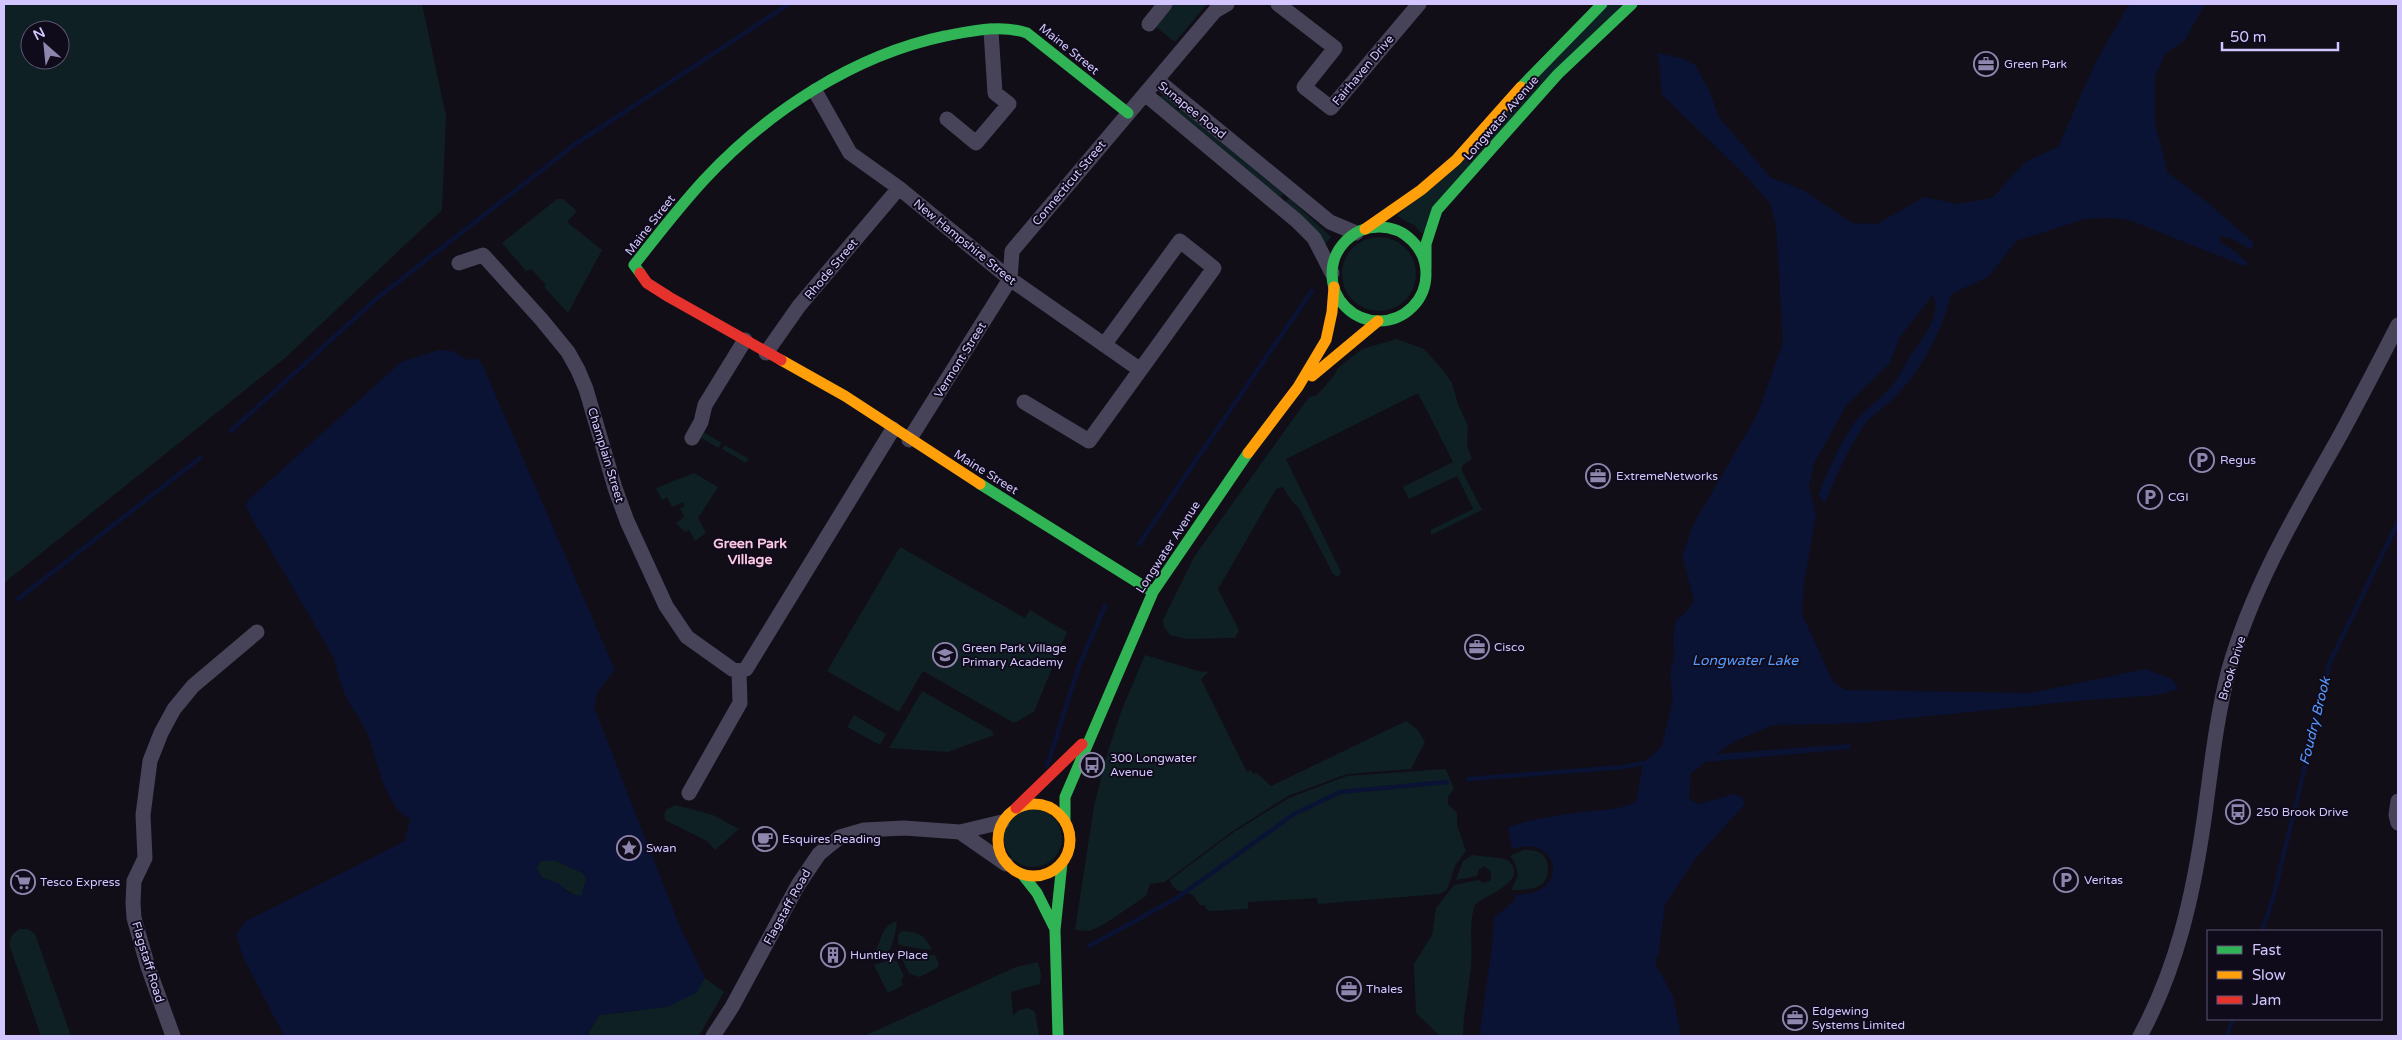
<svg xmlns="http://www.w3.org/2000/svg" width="2402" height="1040" viewBox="0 0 2402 1040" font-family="'Varela Round',sans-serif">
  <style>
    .green { fill: #0e2023; fill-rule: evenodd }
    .water { fill: #0a1334; fill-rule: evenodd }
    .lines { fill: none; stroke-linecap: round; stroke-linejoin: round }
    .stream { stroke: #0a1334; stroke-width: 4.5 }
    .street { stroke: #474359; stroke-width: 15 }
    .fast { stroke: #30b455; stroke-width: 11 }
    .slow { stroke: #ff9f0a; stroke-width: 11 }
    .jam { stroke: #e5322d; stroke-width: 11 }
    .labels { text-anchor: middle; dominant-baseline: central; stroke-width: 4; stroke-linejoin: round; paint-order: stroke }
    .street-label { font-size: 12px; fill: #d3c6fe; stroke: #100b1b }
    .poi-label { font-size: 12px; fill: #d3c6fe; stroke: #100b1b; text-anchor: start }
    .neighbourhood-label { font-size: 14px; font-weight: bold; fill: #fec8e4; stroke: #100b1b }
    .water-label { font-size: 14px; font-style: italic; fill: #559afd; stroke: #100b1b }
  </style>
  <rect width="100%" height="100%" fill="#110e18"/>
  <!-- green -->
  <path class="green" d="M 4,4 L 422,4 L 446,116 L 442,210 L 285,358 L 4,583 ZM 30,30 L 60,30 L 60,60 L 30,60 Z
    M 1169,4 L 1207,4 L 1175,42 L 1152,24 Z
    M 1609,4 L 1623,4 L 1422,234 L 1415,226 L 1397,216 Z
    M 1164,94 L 1283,194 L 1278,200 L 1159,97 Z
    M 1289,198 L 1331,237 L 1323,247 L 1284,204 Z
    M 557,199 L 563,199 L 577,211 L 567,222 L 602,250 L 568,313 L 544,287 L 546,285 L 531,269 L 526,271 L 502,243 Z
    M1342 274a37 37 0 1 1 74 0a37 37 0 1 1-74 0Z
    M 1397,339 L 1424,349 L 1443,370 L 1452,383 L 1458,404 L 1468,426 L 1467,445 L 1472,459 L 1462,466 L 1462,471 L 1482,510 L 1431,535 L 1431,530 L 1473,509 L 1457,476 L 1409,499 L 1403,487 L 1453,462 L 1418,393 L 1286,459 L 1341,572 L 1339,577 L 1333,574 L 1299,508 L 1291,500 L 1283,487 L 1276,489 L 1218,589 L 1239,630 L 1235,638 L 1230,638 L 1186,639 L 1170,635 L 1164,627 L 1163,620 L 1194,557 L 1309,397 L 1317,395 L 1333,377 L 1338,368 L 1362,349 Z
    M 703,432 L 722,443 L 718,448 L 700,437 Z
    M 725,445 L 749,459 L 746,463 L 722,449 Z
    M 694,473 L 718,487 L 698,518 L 706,533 L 695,541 L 689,530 L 685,532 L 676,523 L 684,517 L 680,508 L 685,506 L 683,502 L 672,507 L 667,497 L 662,500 L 656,488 Z
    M 900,547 L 1025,618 L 1030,610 L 1067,632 L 1034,712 L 1014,723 L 923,671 L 899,712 L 827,671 Z
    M 1145,655 L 1202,672 L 1207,671 L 1208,673 L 1201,679 L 1247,772 L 1251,770 L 1253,774 L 1257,773 L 1271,786 L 1406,721 L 1417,729 L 1425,742 L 1411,769 L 1347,774 L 1288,796 L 1233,831 L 1165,882 L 1150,884 L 1146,896 L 1106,923 L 1090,931 L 1075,930 L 1094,806 L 1108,751 L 1122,709 Z
    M 922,691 L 992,731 L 994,735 L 948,752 L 889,748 Z
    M 854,715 L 886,734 L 880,745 L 847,727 Z
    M 1446,769 L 1454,789 L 1448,797 L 1448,804 L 1457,813 L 1457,825 L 1466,851 L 1455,866 L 1447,890 L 1439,894 L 1318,904 L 1317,898 L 1248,902 L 1248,909 L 1211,911 L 1206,909 L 1205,905 L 1200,905 C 1197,902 1196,897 1192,895 C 1183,890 1173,893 1170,880 L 1234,832 L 1289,798 L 1347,776 Z
    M 676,805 L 713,815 L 739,829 L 715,850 L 707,841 L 665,820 L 664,814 L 667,809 Z
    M1004 838a29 29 0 1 1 58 0a29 29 0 1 1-58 0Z
    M 1523,850 C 1530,850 1537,850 1542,854 C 1550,861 1550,877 1542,884 C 1535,890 1520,890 1511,890 L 1518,875 L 1515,863 L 1510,856 Z
    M 1472,855 L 1506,859 C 1534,880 1484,895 1475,905 C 1468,924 1473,947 1471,967 C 1469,990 1463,1013 1463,1036 L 1440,1036 L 1416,1013 L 1414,964 L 1432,935 L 1436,908 L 1454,885 L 1479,880 L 1484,883 L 1491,880 L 1491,872 L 1485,866 L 1479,869 L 1477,876 L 1456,880 L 1463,861 Z
    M 540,861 L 556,861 L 583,873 L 586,880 L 581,897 C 565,892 560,882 542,878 L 537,868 Z
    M 897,921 C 895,938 890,967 868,957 C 884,949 876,927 897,921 Z
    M 19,929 L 28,929 L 35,934 L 71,1036 L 41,1036 L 9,944 L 12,935 Z
    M 902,931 C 919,932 925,935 932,950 C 927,950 901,946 898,944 L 898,935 Z
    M 903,950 L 922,955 L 935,955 L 939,964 L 937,968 L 919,977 L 909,973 L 901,957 Z
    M 890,960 L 897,961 L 904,976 L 901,980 L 903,985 L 888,993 L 874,965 Z
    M 1038,962 L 1041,975 L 1040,984 L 1011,992 L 1013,1015 L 1019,1010 L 1028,1008 L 1035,1012 L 1039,1036 L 864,1036 L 1016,967 Z
    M 705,978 L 724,992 L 699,1036 L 587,1036 L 599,1015 L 635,1011 L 696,993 Z"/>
  <!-- water -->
  <path class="water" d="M 2129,4 L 2205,4 L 2185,40 L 2165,54 L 2155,77 L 2155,124 L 2168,173 L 2208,203 L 2254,243 L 2252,250 L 2232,239 L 2220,236 L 2220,242 L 2237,253 L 2248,264 L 2244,266 L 2129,220 L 2109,218 L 2085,219 L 2016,241 L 1988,277 L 1951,294 C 1943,331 1920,372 1893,399 C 1885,407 1875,413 1867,422 C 1852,440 1834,481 1825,503 L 1818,495 C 1828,470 1839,445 1854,423 C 1864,410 1879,400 1890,388 C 1898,379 1904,366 1910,356 C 1922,337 1942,318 1933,295 L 1900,337 L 1890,363 L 1846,406 L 1814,464 L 1809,486 L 1816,514 L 1804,583 L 1802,614 L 1833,682 L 1846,690 L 2031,693 L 2145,669 L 2172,679 L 2179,689 L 2158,695 L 2077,701 L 1861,723 L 1773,725 L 1736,741 L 1716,754 L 1850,744 L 1850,749 L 1706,762 L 1691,773 L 1689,799 L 1699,804 L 1734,794 L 1742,797 L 1745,804 L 1695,859 L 1665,905 L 1659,951 L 1655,963 L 1673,996 L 1681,1036 L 1481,1036 L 1480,1029 L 1492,947 L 1494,918 L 1514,901 L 1516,895 C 1524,894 1533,894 1539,890 C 1560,881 1556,852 1535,847 C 1527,845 1519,847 1512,849 L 1508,827 C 1529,820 1552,816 1574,813 C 1596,810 1615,811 1636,802 L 1643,763 L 1662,746 L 1666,728 L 1673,699 L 1670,673 L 1674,657 L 1673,636 L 1676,620 L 1685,613 L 1694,600 L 1682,556 L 1693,525 L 1758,413 L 1783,342 L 1776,225 L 1770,203 L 1744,174 L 1662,95 L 1658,53 L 1681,58 L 1695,65 L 1709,90 L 1719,117 L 1770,177 L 1803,190 L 1852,223 L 1877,224 L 1924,197 L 1957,204 L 1992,198 L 2025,162 L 2058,147 L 2095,63 Z
    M 439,350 L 452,351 L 468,360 L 477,358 L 483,366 L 615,670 L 598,691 L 594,707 L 678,922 L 705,978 L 696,993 L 667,1007 L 599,1015 L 587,1036 L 284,1036 L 243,957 L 236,934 L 246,921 L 405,841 L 410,819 C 385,808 377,759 368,735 C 364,725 358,717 352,708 C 342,693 338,675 334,658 L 253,520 L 246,507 L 247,501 L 401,362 ZM 626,839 L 634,841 C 639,846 638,852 633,856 L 624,855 L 620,851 L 620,845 ZM 540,861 L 556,861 L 583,873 L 586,880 L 581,896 L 569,893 L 557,882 L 542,878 L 537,868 Z"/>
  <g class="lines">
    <!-- stream -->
    <path class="stream" d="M 231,431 L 376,299 L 574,145 L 789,4
      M 1139,544 C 1197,460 1253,375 1312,291
      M 18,599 L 200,458
      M 1047,766 L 1079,666 L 1105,606
      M 1468,779 L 1624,767 L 1643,763
      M 2262,931 L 2273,899 L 2330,662 L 2398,522
      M 1089,946 L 1177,898 L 1294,814 L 1340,792 L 1447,782
      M 2227,1036 L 2233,1019"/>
    <!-- street -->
    <path class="street" d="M 1278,4 L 1335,48 L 1304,87 L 1331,108 L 1419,4
      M 1149,24 L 1165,4
      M 1157,80 L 1330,222 L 1356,233
      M 815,91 L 850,153 L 899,188 L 1010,279 L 1139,369
      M 1145,94 L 1297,221 L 1314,238 L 1332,273
      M 947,119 L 976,143 L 1009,104 L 995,93 L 991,31
      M 459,263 L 483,255 L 541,319 L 568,352 L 578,370 L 586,389 L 615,488 L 627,521 L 666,606 L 687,637 L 732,669 L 739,671 L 746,669 L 893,429
      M 766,353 L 799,306 L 899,188
      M 1024,402 L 1089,441 L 1214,268 L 1180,241 L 1104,345
      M 692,438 L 701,422 L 705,405 L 745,340
      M 909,440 L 1010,279 L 1012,251 L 1215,11 L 1227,4
      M 689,793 L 740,703 L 739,671
      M 2398,801 L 2396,815 L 2398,823
      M 960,832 L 1006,864
      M 173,1036 L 148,967 L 134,918 L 133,903 L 134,881 L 145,858 L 143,815 L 150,761 L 161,733 L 174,709 L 193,686 L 257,632
      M 713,1036 L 732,1007 L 798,885 L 819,854 L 831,844 L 840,837 L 864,830 L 904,828 L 960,832 L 1002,822
      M 2140,1036 C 2177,968 2193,896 2204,820 C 2211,769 2216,719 2229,669 C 2252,588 2296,513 2337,441 C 2358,403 2378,364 2398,325"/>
    <!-- fast -->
    <path class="fast" d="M 1521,87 L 1602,4
      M1332 274a47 47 0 1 1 94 0a47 47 0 1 1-94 0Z
      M 1426,269 L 1426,244 L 1437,210 L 1558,74 L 1632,4
      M 640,273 L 634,265 C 657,236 679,207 704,180 C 767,112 854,55 945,36 C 971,31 1001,24 1027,33 L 1128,113
      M 980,484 L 1153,592
      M 1065,821 L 1065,797 L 1153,592 L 1248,453
      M 1022,874 L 1037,893 L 1055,929
      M 1058,1036 L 1055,930 L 1062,863"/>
    <!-- slow -->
    <path class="slow" d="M 1365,229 L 1421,190 L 1456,160 L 1521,87
      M 781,360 L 845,396 L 980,484
      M 1312,376 L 1378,321
      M 1248,453 L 1298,387 L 1326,340 L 1332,312 L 1334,287
      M998 840a36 36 0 1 1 72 0a36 36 0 1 1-72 0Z"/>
    <!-- jam -->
    <path class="jam" d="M 640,273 L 647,283 L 669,297 L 781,360
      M 1016,808 L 1082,744"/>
  </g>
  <!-- icons -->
  <defs>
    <symbol id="office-ring" viewBox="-11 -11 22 22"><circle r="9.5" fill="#100b1b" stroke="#8f86ae" stroke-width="1.5"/><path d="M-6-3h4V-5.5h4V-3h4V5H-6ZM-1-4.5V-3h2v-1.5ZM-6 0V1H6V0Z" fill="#8f86ae"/></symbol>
    <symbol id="parking-ring" viewBox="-11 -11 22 22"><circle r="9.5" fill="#100b1b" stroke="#8f86ae" stroke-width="1.5"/><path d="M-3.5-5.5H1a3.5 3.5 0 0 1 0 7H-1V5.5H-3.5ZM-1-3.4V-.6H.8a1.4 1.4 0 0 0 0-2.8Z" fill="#8f86ae"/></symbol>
    <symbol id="school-ring" viewBox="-11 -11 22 22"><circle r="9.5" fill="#100b1b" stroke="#8f86ae" stroke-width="1.5"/><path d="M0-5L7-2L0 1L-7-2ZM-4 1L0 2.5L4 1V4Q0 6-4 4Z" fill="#8f86ae"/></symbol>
    <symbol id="bus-ring" viewBox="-11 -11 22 22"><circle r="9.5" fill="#100b1b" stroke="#8f86ae" stroke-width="1.5"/><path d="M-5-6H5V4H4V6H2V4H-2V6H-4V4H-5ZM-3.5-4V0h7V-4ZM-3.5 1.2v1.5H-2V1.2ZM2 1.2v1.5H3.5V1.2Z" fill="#8f86ae"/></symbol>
    <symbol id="cafe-ring" viewBox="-11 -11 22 22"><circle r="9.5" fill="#100b1b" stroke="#8f86ae" stroke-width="1.5"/><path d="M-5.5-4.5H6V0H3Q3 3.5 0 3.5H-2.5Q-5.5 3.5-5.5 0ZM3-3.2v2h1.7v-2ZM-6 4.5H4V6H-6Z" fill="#8f86ae"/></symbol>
    <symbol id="sight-ring" viewBox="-11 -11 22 22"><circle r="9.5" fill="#100b1b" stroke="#8f86ae" stroke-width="1.5"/><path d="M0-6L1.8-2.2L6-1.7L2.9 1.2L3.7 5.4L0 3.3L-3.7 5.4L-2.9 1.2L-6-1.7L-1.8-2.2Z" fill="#8f86ae"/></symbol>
    <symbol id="supermarket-ring" viewBox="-11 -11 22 22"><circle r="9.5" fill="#100b1b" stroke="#8f86ae" stroke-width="1.5"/><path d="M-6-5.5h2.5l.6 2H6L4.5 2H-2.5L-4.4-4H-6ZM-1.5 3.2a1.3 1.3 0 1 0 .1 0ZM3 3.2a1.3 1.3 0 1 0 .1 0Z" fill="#8f86ae"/></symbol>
    <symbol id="building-ring" viewBox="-11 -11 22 22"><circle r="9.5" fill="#100b1b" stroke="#8f86ae" stroke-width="1.5"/><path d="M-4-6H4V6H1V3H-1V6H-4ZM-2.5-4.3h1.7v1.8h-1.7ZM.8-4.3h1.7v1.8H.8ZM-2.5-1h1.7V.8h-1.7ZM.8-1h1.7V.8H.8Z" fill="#8f86ae"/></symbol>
  </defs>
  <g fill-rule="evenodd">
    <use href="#office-ring" x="1972" y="50" width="28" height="28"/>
    <use href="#parking-ring" x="2188" y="446" width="28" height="28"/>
    <use href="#office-ring" x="1584" y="462" width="28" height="28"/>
    <use href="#parking-ring" x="2136" y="483" width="28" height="28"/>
    <use href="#office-ring" x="1463" y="633" width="28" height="28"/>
    <use href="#school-ring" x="931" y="641" width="28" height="28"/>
    <use href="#bus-ring" x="1078" y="751" width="28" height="28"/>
    <use href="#bus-ring" x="2224" y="798" width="28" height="28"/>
    <use href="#cafe-ring" x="751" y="825" width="28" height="28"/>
    <use href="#sight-ring" x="615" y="834" width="28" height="28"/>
    <use href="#parking-ring" x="2052" y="866" width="28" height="28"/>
    <use href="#supermarket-ring" x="9" y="868" width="28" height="28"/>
    <use href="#building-ring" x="819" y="941" width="28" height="28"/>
    <use href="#office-ring" x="1335" y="975" width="28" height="28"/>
    <use href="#office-ring" x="1781" y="1004" width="28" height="28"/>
  </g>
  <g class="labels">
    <!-- street labels -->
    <g class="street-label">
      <text transform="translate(1069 49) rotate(39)">Maine Street</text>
      <text transform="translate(1363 70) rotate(-50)">Fairhaven Drive</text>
      <text transform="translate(1192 110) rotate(39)">Sunapee Road</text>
      <text transform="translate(1501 118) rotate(-49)">Longwater Avenue</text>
      <text transform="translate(1069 183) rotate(-50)">Connecticut Street</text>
      <text transform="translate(650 225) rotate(-52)">Maine Street</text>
      <text transform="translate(965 242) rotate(39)">New Hampshire Street</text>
      <text transform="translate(831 269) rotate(-50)">Rhode Street</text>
      <text transform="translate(960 360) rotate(-58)">Vermont Street</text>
      <text transform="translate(606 455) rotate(73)">Champlain Street</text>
      <text transform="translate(986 472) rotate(32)">Maine Street</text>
      <text transform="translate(1168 547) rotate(-57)">Longwater Avenue</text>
      <text transform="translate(2232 668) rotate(-73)">Brook Drive</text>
      <text transform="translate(787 907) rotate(-61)">Flagstaff Road</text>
      <text transform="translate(148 962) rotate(73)">Flagstaff Road</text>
    </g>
    <!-- poi labels -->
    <g class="poi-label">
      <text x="2004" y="64">Green Park</text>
      <text x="2220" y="460">Regus</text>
      <text x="1616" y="476">ExtremeNetworks</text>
      <text x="2168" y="497">CGI</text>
      <text x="1494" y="647">Cisco</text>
      <text x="962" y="648">Green Park Village<tspan x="962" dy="14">Primary Academy</tspan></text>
      <text x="1110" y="758">300 Longwater<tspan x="1110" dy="14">Avenue</tspan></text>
      <text x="2256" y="812">250 Brook Drive</text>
      <text x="782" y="839">Esquires Reading</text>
      <text x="646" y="848">Swan</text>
      <text x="2084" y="880">Veritas</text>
      <text x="40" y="882">Tesco Express</text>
      <text x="850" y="955">Huntley Place</text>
      <text x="1366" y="989">Thales</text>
      <text x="1812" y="1011">Edgewing<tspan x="1812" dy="14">Systems Limited</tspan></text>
    </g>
    <!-- neighbourhood labels -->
    <g class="neighbourhood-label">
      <text x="750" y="543">Green Park<tspan x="750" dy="16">Village</tspan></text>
    </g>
    <!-- water labels -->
    <g class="water-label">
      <text x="1745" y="660">Longwater Lake</text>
      <text transform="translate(2315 721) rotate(-76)">Foudry Brook</text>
    </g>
  </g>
  <!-- border -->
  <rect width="2402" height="1040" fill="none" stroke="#d3c6fe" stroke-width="10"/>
  <!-- legend -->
  <rect x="2207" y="930" width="175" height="90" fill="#100b1b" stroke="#5e5676"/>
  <rect x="2217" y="946" width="25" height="8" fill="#30b455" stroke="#5e5676"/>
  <text x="2252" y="955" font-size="15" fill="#d3c6fe">Fast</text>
  <rect x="2217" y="971" width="25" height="8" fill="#ff9f0a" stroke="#5e5676"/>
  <text x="2252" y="980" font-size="15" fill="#d3c6fe">Slow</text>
  <rect x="2217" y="996" width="25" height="8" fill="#e5322d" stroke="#5e5676"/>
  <text x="2252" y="1005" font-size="15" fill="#d3c6fe">Jam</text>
  <!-- north arrow -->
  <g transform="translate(45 45) rotate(333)"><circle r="24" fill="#100b1b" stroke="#5e5676"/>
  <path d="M0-4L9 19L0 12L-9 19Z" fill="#8f86ae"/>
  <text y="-8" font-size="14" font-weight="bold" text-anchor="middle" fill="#d3c6fe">N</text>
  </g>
  <!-- scale -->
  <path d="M2222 42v8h116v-8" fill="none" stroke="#d3c6fe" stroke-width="2.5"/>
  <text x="2230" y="42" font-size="15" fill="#d3c6fe" stroke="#100b1b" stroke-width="4" paint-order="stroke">50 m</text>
</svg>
